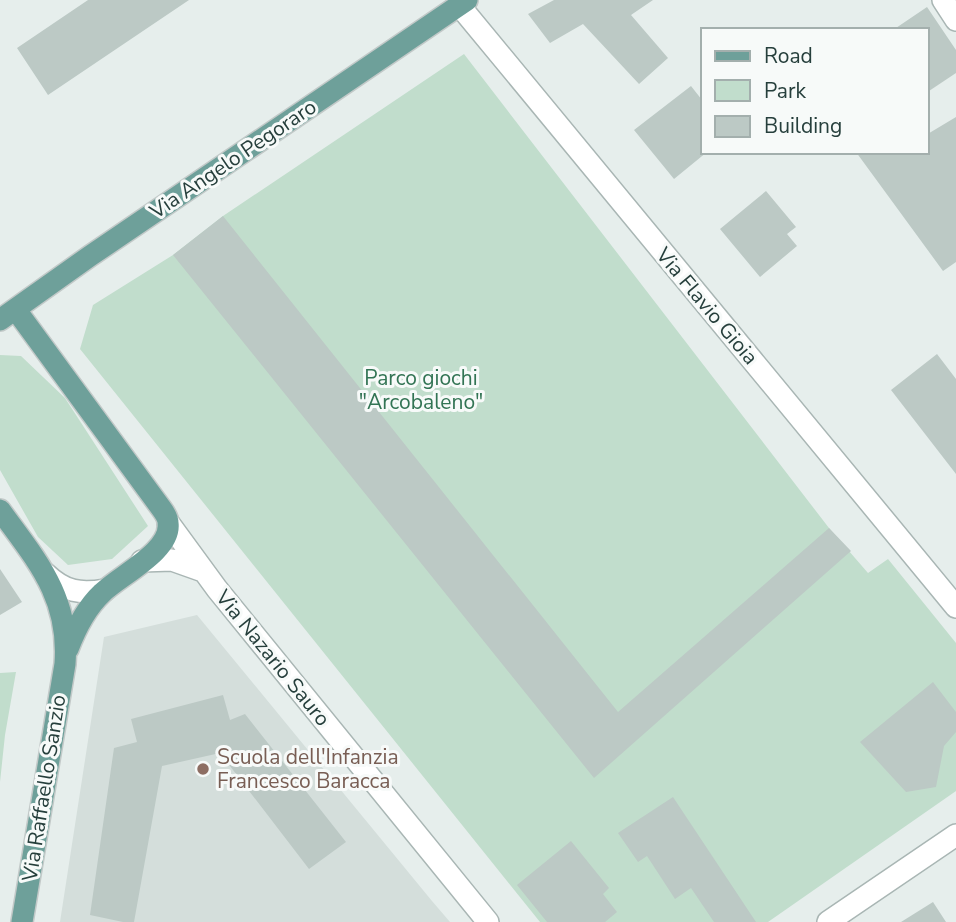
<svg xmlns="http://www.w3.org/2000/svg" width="956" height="922" viewBox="0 0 956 922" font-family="'Nunito Sans',sans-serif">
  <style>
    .built { fill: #d4dedb }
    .green { fill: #c1ddcc }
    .building { fill: #bcc9c5 }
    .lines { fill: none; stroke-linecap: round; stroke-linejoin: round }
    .minor-casing { stroke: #a9b6b4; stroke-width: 24 }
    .major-casing { stroke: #c2c9c8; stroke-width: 24 }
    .minor { stroke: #fff; stroke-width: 21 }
    .major { stroke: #6ea09a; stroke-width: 21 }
    .education-dot { fill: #8d6e63; stroke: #f7faf9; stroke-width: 2.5 }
    .labels { text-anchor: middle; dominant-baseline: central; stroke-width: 6; stroke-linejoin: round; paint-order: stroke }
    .street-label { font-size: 21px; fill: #263f3c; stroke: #f7faf9 }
    .park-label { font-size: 21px; fill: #327454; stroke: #f7faf9 }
    .education-label { font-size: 21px; fill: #785e54; stroke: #f7faf9; text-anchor: start }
  </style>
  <rect width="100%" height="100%" fill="#e6eeec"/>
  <!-- built -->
  <path class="built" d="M 197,615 L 432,901 L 450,922 L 60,922 L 104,637 Z"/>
  <!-- green -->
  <path class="green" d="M 464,54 L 829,528 L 868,573 L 888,559 L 956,643 L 956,791 L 768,922 L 540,922 L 80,349 L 93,305 L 173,255 L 223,216 Z
    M 0,355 L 21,356 L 65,398 L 148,526 L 112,559 L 68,565 L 38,537 L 0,470 Z
    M 16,672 L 5,735 L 0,782 L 0,673 Z"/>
  <!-- building -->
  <path class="building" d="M 88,0 L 189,0 L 48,95 L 17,48 Z
    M 554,0 L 653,0 L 631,15 L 668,58 L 639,84 L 583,24 L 550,43 L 528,14 Z
    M 927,7 L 956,50 L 956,73 L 926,93 L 926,30 L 893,30 Z
    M 691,86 L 702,100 L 702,152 L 707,152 L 674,179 L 634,130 Z
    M 956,117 L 956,262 L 943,271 L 856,152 L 926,152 L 926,135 Z
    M 766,191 L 796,227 L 787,234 L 797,246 L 760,277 L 720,229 Z
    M 223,216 L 618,712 L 829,528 L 851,551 L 594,778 L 173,255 Z
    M 937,354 L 956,379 L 956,474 L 891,390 Z
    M 0,569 L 22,602 L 0,615 Z
    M 933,682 L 956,712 L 956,732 L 944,746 L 936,787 L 906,792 L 860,742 Z
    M 223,695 L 230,720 L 245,714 L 346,842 L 309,869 L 220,753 L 162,766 L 134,922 L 123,922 L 90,915 L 114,748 L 137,742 L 131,719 Z
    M 673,797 L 756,922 L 714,922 L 691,888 L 675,899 L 647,856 L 638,862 L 618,833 Z
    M 571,841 L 609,888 L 603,894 L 617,912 L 605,922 L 547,922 L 517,885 Z
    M 933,902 L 946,922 L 901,922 Z"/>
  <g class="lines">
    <defs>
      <path id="minor" d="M 943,0 L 956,20
        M 459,5 L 956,607
        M 168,522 L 217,589 L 488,922
        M 142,561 L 172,560 L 203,571
        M 46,574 C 65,592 80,594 105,590
        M 828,922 L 956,835"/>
      <path id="major" d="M 16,310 L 161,508 C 164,512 168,518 168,523 C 172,551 120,575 102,593 C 86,608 76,628 68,649
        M 0,320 L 90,256 L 467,0
        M 0,510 C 37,561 70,597 65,664 L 22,922"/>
    </defs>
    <!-- minor casing -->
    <use href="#minor" class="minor-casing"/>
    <!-- major casing -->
    <use href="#major" class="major-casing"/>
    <!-- minor -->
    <use href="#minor" class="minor"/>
    <!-- major -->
    <use href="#major" class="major"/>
  </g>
  <!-- markers -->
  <circle class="education-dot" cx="203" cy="769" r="7"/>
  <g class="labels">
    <!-- street labels -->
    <g class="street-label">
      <text transform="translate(233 159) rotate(-34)">Via Angelo Pegoraro</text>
      <text transform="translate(707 306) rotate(50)">Via Flavio Gioia</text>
      <text transform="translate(273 658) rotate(51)">Via Nazario Sauro</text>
      <text transform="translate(44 788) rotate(-81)">Via Raffaello Sanzio</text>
    </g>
    <!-- park labels -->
    <g class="park-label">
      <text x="421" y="378">Parco giochi<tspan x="421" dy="24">"Arcobaleno"</tspan></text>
    </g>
    <!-- education labels -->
    <g class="education-label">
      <text x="217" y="757">Scuola dell'Infanzia<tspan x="217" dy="24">Francesco Baracca</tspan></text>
    </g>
  </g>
  <!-- legend -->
  <rect x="701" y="28" width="228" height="126" fill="#f7faf9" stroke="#a3afad" stroke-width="2"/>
  <rect x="715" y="51" width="35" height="10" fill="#6ea09a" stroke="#a3afad" stroke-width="2"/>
  <text x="764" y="63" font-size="21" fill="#263f3c">Road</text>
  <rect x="715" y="80" width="35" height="21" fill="#c1ddcc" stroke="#a3afad" stroke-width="2"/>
  <text x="764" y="98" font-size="21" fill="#263f3c">Park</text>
  <rect x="715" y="116" width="35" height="21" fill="#bcc9c5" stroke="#a3afad" stroke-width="2"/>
  <text x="764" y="133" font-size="21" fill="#263f3c">Building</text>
</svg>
